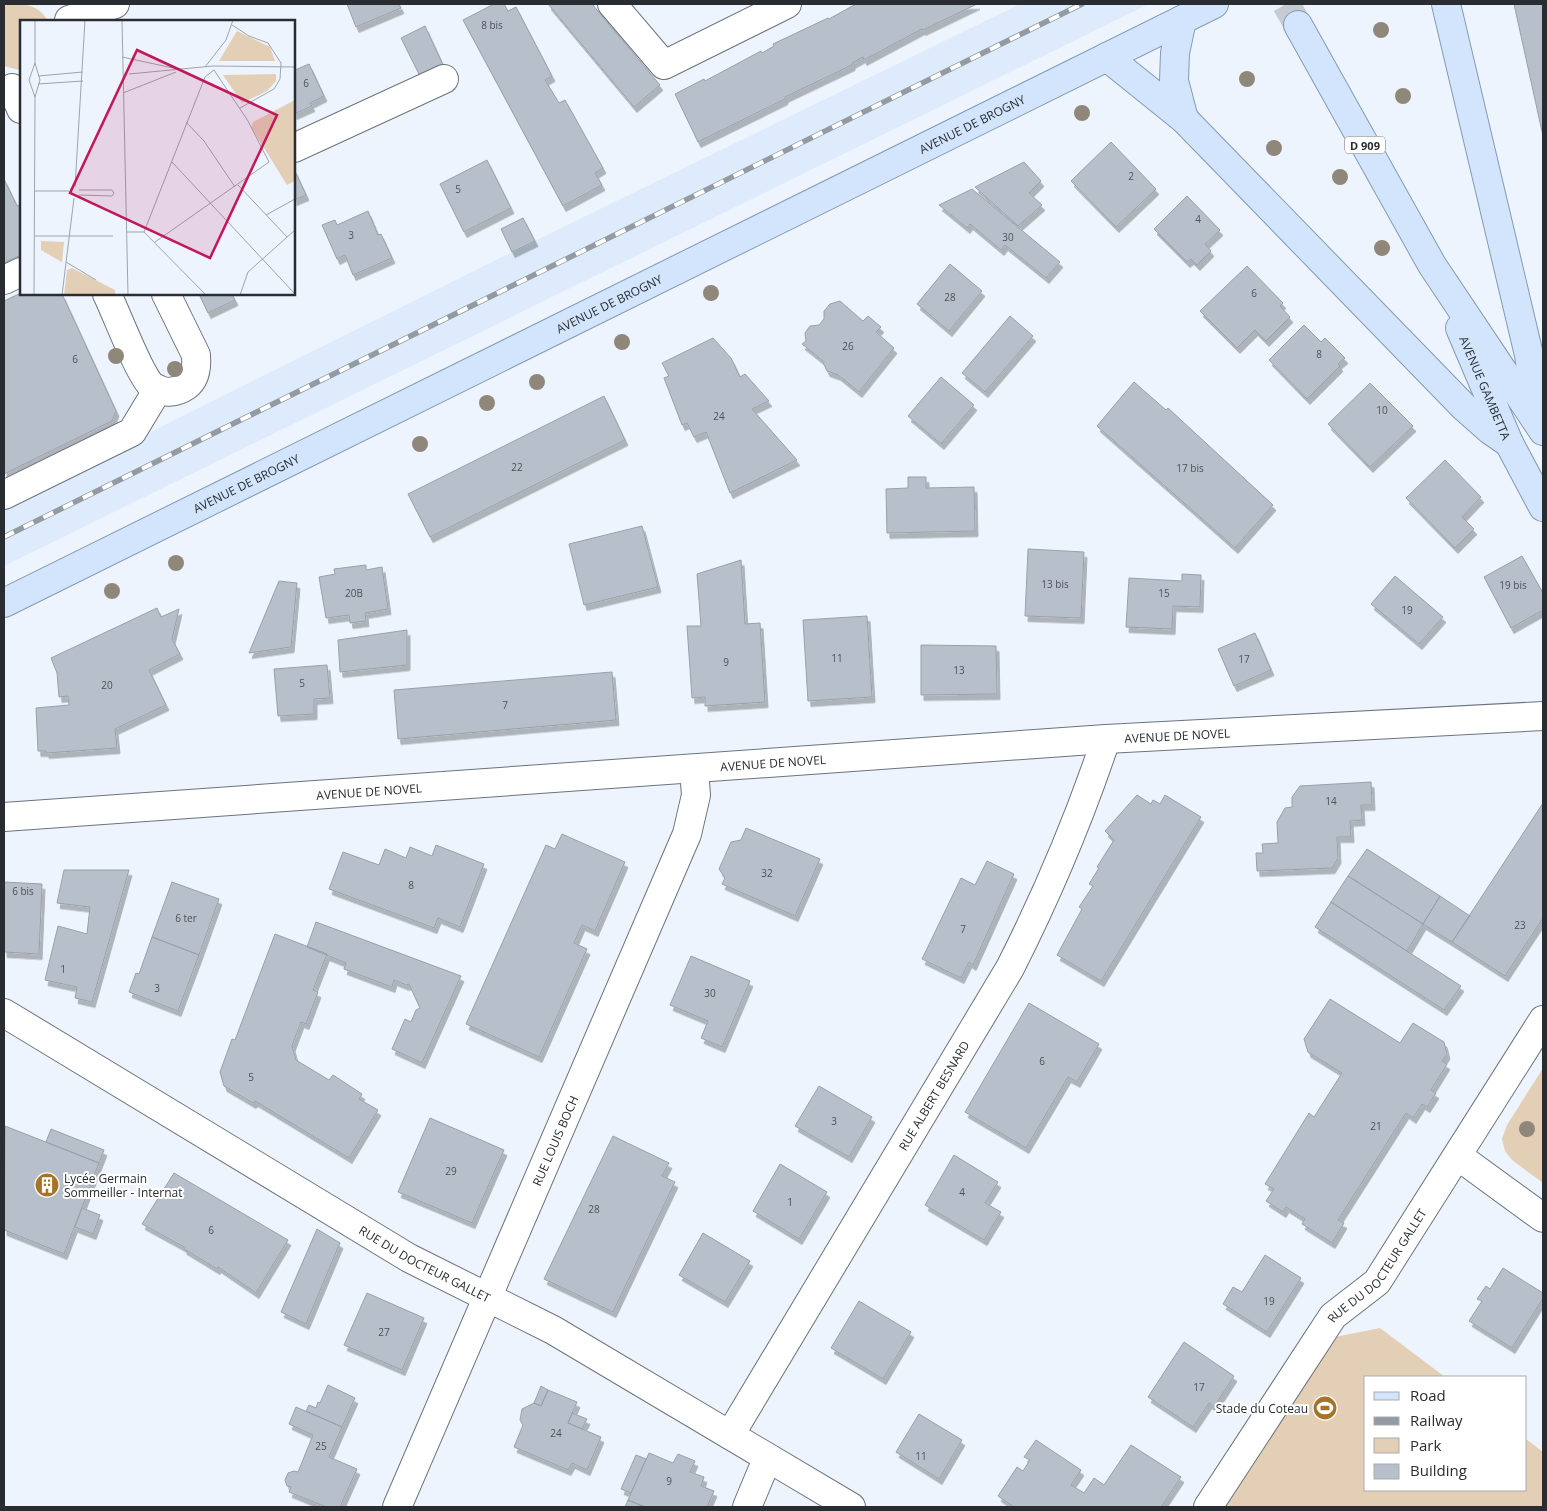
<svg xmlns="http://www.w3.org/2000/svg" width="1547" height="1511" viewBox="0 0 1547 1511" font-family="'Open Sans',sans-serif">
  <style>
    .built { fill: #ddebfc }
    .green { fill: #e3ceb6 }
    .building { fill: #b7bfca; stroke: #98a0aa; filter: url(#shadow) }
    .lines { fill: none; stroke-linecap: round; stroke-linejoin: round }
    .major-tunnel { stroke: #c6ccd4; stroke-width: 28; stroke-dasharray: 28 14; stroke-linecap: butt }
    .minor-casing { stroke: #6c737d; stroke-width: 30 }
    .major-casing { stroke: #839ab4; stroke-width: 30 }
    .minor { stroke: #fff; stroke-width: 28 }
    .major { stroke: #d2e5fc; stroke-width: 28 }
    .rail-casing { stroke: #949aa1; stroke-width: 5.5 }
    .rail { stroke: #fff; stroke-width: 4; stroke-dasharray: 11; stroke-linecap: butt }
    .tree { fill: #90877b }
    .labels { text-anchor: middle; dominant-baseline: central; stroke-width: 4; stroke-linejoin: round; paint-order: stroke }
    .number-label { font-size: 10px; fill: #4c5257 }
    .shield { fill: #fff; stroke: #696c6f; stroke-width: 1 }
    .shield-label { font-size: 11px; font-weight: bold; fill: #292d31 }
    .street-label { font-size: 12px; fill: #292d31; stroke: #fff }
    .poi-label { font-size: 12px; fill: #292d31; stroke: #fff; text-anchor: start }
    .inset-road { fill: none; stroke: #9fa4ab; stroke-width: 1 }
    .view { fill: #c2185b; fill-opacity: 0.15; stroke: #c2185b; stroke-width: 2.5 }
    .inset-edge { fill: none; stroke: #292d31; stroke-width: 2.5 }
  </style>
  <defs>
    <filter id="shadow"><feDropShadow dx="3" dy="5.5" stdDeviation="0" flood-color="#0004"/></filter>
  </defs>
  <rect width="100%" height="100%" fill="#edf4fd"/>
  <!-- built -->
  <path class="built" d="M 1020,4 L 1149,4 L 4,566 L 4,505 L 512,252 Z"/>
  <!-- green -->
  <path class="green" d="M 10,4 C 26,4 39,5 48,21 L 21,21 L 21,70 L 19,70 L 4,66 L 4,6 Z
    M 1543,1068 L 1543,1183 L 1512,1160 L 1505,1151 L 1502,1139 L 1507,1125 Z
    M 1380,1328 L 1445,1377 L 1366,1377 L 1366,1490 L 1526,1490 L 1526,1439 L 1543,1452 L 1543,1507 L 1223,1507 L 1330,1338 Z"/>
  <!-- building -->
  <path class="building" d="M 347,4 L 399,4 L 401,8 L 356,27 Z
    M 494,4 L 504,4 L 508,11 L 516,7 L 552,76 L 545,80 L 559,103 L 565,100 L 603,168 L 595,173 L 602,185 L 563,206 L 463,20 Z
    M 548,4 L 592,4 L 660,85 L 634,107 Z
    M 856,4 L 977,4 L 923,30 L 922,29 L 864,60 L 863,57 L 852,63 L 852,65 L 785,97 L 785,99 L 698,142 L 675,94 L 704,79 L 705,81 L 761,51 L 762,53 L 774,46 L 773,44 L 828,18 L 829,19 Z
    M 1514,4 L 1543,4 L 1543,136 Z
    M 425,26 L 443,65 L 420,76 L 401,38 Z
    M 309,64 L 324,96 L 310,103 L 312,106 L 294,114 L 294,67 L 295,70 Z
    M 1111,142 L 1156,189 L 1116,227 L 1071,181 Z
    M 487,160 L 511,208 L 464,232 L 440,184 Z
    M 1024,162 L 1041,181 L 1029,193 L 1042,205 L 1018,226 L 975,187 Z
    M 294,169 L 306,195 L 294,200 Z
    M 4,179 L 17,206 L 20,205 L 21,207 L 21,255 L 4,263 Z
    M 972,189 L 1060,262 L 1046,278 L 1005,245 L 1001,250 L 970,224 L 967,228 L 939,205 Z
    M 1187,196 L 1220,230 L 1205,244 L 1211,251 L 1197,265 L 1191,259 L 1187,262 L 1154,229 Z
    M 368,211 L 378,235 L 381,234 L 392,258 L 353,275 L 345,255 L 337,259 L 322,225 L 335,220 L 337,225 Z
    M 523,218 L 535,241 L 512,252 L 501,229 Z
    M 950,264 L 982,291 L 949,331 L 917,304 Z
    M 1247,266 L 1283,303 L 1280,306 L 1290,317 L 1266,341 L 1255,330 L 1237,348 L 1200,311 Z
    M 21,293 L 62,294 L 116,411 L 112,421 L 4,474 L 4,301 Z
    M 199,294 L 232,294 L 235,300 L 208,313 Z
    M 840,301 L 863,321 L 868,316 L 881,327 L 876,332 L 894,348 L 859,392 L 838,375 L 827,371 L 822,360 L 802,344 L 806,341 L 805,333 L 810,326 L 819,325 L 824,319 L 824,311 L 830,304 Z
    M 1010,316 L 1033,336 L 985,392 L 962,373 Z
    M 1304,325 L 1321,342 L 1325,338 L 1345,358 L 1338,364 L 1340,366 L 1307,399 L 1269,360 Z
    M 713,338 L 731,358 L 740,377 L 745,374 L 769,401 L 752,409 L 797,460 L 730,493 L 706,432 L 694,437 L 687,423 L 682,425 L 664,378 L 669,376 L 662,363 Z
    M 941,377 L 974,405 L 941,444 L 908,416 Z
    M 1134,382 L 1166,410 L 1168,408 L 1273,505 L 1235,548 L 1097,426 Z
    M 1370,383 L 1413,426 L 1370,467 L 1328,424 Z
    M 604,396 L 625,440 L 430,537 L 408,494 Z
    M 1445,460 L 1481,497 L 1462,517 L 1474,529 L 1455,548 L 1406,498 Z
    M 908,477 L 926,477 L 926,488 L 974,487 L 975,531 L 887,533 L 886,489 L 908,488 Z
    M 642,526 L 658,587 L 584,605 L 569,544 Z
    M 1028,549 L 1084,552 L 1081,618 L 1025,616 Z
    M 1522,556 L 1543,593 L 1543,610 L 1511,628 L 1484,577 Z
    M 741,560 L 745,624 L 760,623 L 765,702 L 705,706 L 705,697 L 692,698 L 687,626 L 701,626 L 697,574 Z
    M 366,565 L 366,570 L 382,567 L 388,609 L 365,613 L 366,621 L 350,623 L 349,615 L 326,618 L 319,577 L 335,574 L 334,569 Z
    M 1182,574 L 1201,575 L 1200,607 L 1173,606 L 1172,629 L 1126,627 L 1129,578 L 1182,581 Z
    M 1395,576 L 1443,617 L 1419,644 L 1371,604 Z
    M 279,581 L 297,583 L 291,647 L 249,653 Z
    M 157,608 L 161,617 L 179,609 L 172,639 L 180,654 L 149,670 L 166,705 L 115,729 L 117,748 L 46,753 L 46,751 L 38,751 L 36,708 L 69,705 L 68,696 L 59,697 L 57,673 L 51,658 Z
    M 867,616 L 872,697 L 808,701 L 803,620 Z
    M 407,630 L 407,665 L 340,672 L 338,640 Z
    M 1255,633 L 1271,670 L 1234,686 L 1218,649 Z
    M 921,645 L 996,646 L 997,694 L 921,695 Z
    M 327,665 L 330,698 L 314,699 L 314,714 L 278,716 L 274,669 Z
    M 612,672 L 616,720 L 398,739 L 394,690 Z
    M 1371,782 L 1372,805 L 1361,805 L 1362,820 L 1350,821 L 1351,837 L 1337,837 L 1338,858 L 1332,868 L 1257,871 L 1256,853 L 1263,853 L 1262,844 L 1278,843 L 1277,822 L 1285,808 L 1292,807 L 1292,797 L 1300,786 Z
    M 1137,795 L 1151,804 L 1153,800 L 1160,804 L 1165,795 L 1201,817 L 1101,981 L 1057,955 L 1082,909 L 1079,907 L 1093,886 L 1089,884 L 1099,868 L 1097,867 L 1114,840 L 1105,831 Z
    M 1543,803 L 1543,918 L 1505,976 L 1452,942 Z
    M 746,828 L 820,859 L 795,916 L 722,884 L 725,878 L 719,869 L 731,842 L 741,840 Z
    M 562,834 L 625,862 L 595,931 L 582,925 L 574,943 L 587,949 L 539,1057 L 466,1024 L 546,845 L 555,849 Z
    M 436,845 L 484,864 L 460,927 L 438,918 L 434,928 L 329,889 L 343,852 L 379,865 L 385,849 L 406,858 L 410,847 L 432,856 Z
    M 1367,849 L 1440,896 L 1423,924 L 1348,876 Z
    M 987,861 L 1014,874 L 973,965 L 969,962 L 961,978 L 922,959 L 961,878 L 975,885 Z
    M 64,870 L 129,870 L 92,1002 L 75,998 L 77,987 L 45,980 L 58,926 L 87,934 L 90,907 L 57,903 Z
    M 1348,876 L 1423,924 L 1407,951 L 1331,902 Z
    M 4,882 L 42,884 L 39,954 L 4,952 Z
    M 172,882 L 219,899 L 199,955 L 152,937 Z
    M 1440,896 L 1470,916 L 1452,942 L 1423,924 Z
    M 1331,902 L 1461,986 L 1444,1010 L 1315,927 Z
    M 316,922 L 461,976 L 422,1063 L 392,1049 L 405,1019 L 411,1022 L 416,1010 L 420,1008 L 409,984 L 406,985 L 394,980 L 392,987 L 344,969 L 346,963 L 307,947 Z
    M 275,934 L 327,954 L 313,990 L 318,992 L 306,1024 L 301,1022 L 292,1046 L 296,1060 L 329,1080 L 333,1075 L 362,1094 L 359,1099 L 378,1110 L 349,1158 L 255,1101 L 253,1103 L 224,1086 L 220,1072 L 232,1039 L 235,1040 Z
    M 152,937 L 199,955 L 178,1011 L 129,992 L 136,973 L 139,974 Z
    M 691,956 L 750,981 L 722,1047 L 701,1038 L 708,1021 L 670,1005 Z
    M 1330,999 L 1400,1043 L 1413,1023 L 1444,1042 L 1447,1054 L 1442,1061 L 1447,1064 L 1431,1090 L 1436,1093 L 1427,1107 L 1422,1104 L 1413,1118 L 1406,1113 L 1338,1220 L 1344,1223 L 1332,1243 L 1302,1224 L 1305,1219 L 1286,1207 L 1283,1212 L 1266,1201 L 1274,1189 L 1265,1184 L 1309,1113 L 1314,1117 L 1342,1073 L 1308,1052 L 1304,1039 Z
    M 1029,1003 L 1099,1044 L 1077,1082 L 1068,1077 L 1026,1148 L 965,1112 Z
    M 819,1086 L 872,1117 L 849,1157 L 795,1126 Z
    M 430,1118 L 504,1150 L 472,1223 L 398,1192 Z
    M 5,1126 L 99,1163 L 64,1254 L 4,1230 Z
    M 51,1129 L 104,1150 L 99,1163 L 46,1142 Z
    M 613,1136 L 669,1163 L 662,1176 L 675,1182 L 613,1312 L 544,1279 Z
    M 954,1155 L 998,1182 L 985,1203 L 1001,1212 L 984,1240 L 925,1205 Z
    M 780,1164 L 827,1192 L 799,1239 L 753,1211 Z
    M 174,1173 L 288,1240 L 256,1293 L 218,1267 L 217,1269 L 184,1249 L 184,1247 L 142,1224 Z
    M 82,1208 L 100,1215 L 93,1234 L 75,1227 Z
    M 317,1229 L 340,1243 L 306,1324 L 281,1312 Z
    M 703,1233 L 750,1261 L 725,1302 L 679,1275 Z
    M 1265,1255 L 1301,1278 L 1267,1332 L 1223,1304 L 1233,1287 L 1242,1292 Z
    M 1503,1268 L 1543,1293 L 1543,1298 L 1512,1348 L 1469,1321 L 1482,1301 L 1477,1299 L 1486,1286 L 1490,1289 Z
    M 367,1293 L 424,1318 L 402,1370 L 344,1345 Z
    M 859,1301 L 911,1332 L 883,1379 L 831,1348 Z
    M 1184,1342 L 1234,1376 L 1214,1407 L 1209,1403 L 1193,1427 L 1148,1397 Z
    M 328,1385 L 355,1398 L 342,1427 L 306,1411 L 309,1405 L 316,1408 L 318,1402 L 320,1403 Z
    M 541,1386 L 548,1390 L 541,1406 L 534,1403 Z
    M 548,1390 L 577,1402 L 568,1423 L 601,1437 L 587,1470 L 572,1463 L 568,1470 L 514,1447 L 523,1425 L 520,1420 L 522,1409 L 534,1403 L 541,1406 Z
    M 296,1407 L 342,1427 L 329,1457 L 357,1469 L 340,1507 L 326,1507 L 289,1492 L 291,1487 L 287,1486 L 285,1480 L 288,1473 L 294,1471 L 298,1472 L 313,1435 L 289,1424 Z
    M 572,1413 L 587,1419 L 582,1429 L 568,1423 Z
    M 919,1414 L 962,1440 L 939,1479 L 896,1452 Z
    M 1036,1440 L 1081,1470 L 1071,1485 L 1084,1493 L 1094,1478 L 1104,1485 L 1131,1445 L 1181,1477 L 1161,1507 L 1014,1507 L 998,1496 L 1017,1467 L 1023,1471 L 1030,1460 L 1024,1457 Z
    M 649,1453 L 673,1463 L 678,1454 L 695,1461 L 690,1472 L 704,1477 L 701,1486 L 714,1491 L 707,1507 L 645,1507 L 628,1500 Z
    M 636,1455 L 646,1459 L 631,1493 L 621,1489 Z
    M 628,1500 L 645,1507 L 625,1507 Z"/>
  <g class="lines">
    <!-- major-tunnel -->
    <path class="major-tunnel" d="M 1286,4 L 1298,25"/>
    <defs>
      <g id="minor">
        <path d="M 612,4 L 664,65 L 787,4"/>
        <path d="M 69,20 L 115,4"/>
        <path d="M 12,88 L 21,109"/>
        <path d="M 294,148 L 444,79"/>
        <path d="M 4,280 L 21,272"/>
        <path d="M 107,294 C 116,312 140,377 153,387 C 163,394 176,393 186,386 C 196,379 197,367 196,355 L 166,294"/>
        <path d="M 4,495 L 132,432 L 158,389"/>
        <path id="s1" d="M 4,817 L 1106,739 L 1543,716"/>
        <path id="s2" d="M 4,1013 L 409,1258 L 553,1330 L 851,1507"/>
        <path d="M 1458,1156 L 1543,1218"/>
        <path id="s3" d="M 730,1435 L 1010,968 C 1047,895 1080,817 1106,739"/>
        <path id="s4" d="M 397,1507 L 687,834 L 696,795 L 694,770"/>
        <path d="M 747,1507 L 767,1459"/>
        <path id="s5" d="M 1208,1507 L 1333,1316 L 1377,1282 L 1543,1020"/>
      </g>
      <g id="major">
        <path d="M 1446,4 L 1529,355 L 1537,415"/>
        <path d="M 1182,20 L 1175,53 L 1174,81 L 1184,119"/>
        <path d="M 1298,25 L 1432,265 L 1543,431"/>
        <path d="M 1107,57 L 1184,119 L 1464,407 L 1490,430 L 1509,443"/>
        <path id="s6" d="M 1460,328 L 1509,443 L 1543,507"/>
        <path id="s7" d="M 4,603 L 1214,4"/>
      </g>
    </defs>
    <!-- minor casing -->
    <use href="#minor" class="minor-casing"/>
    <!-- major casing -->
    <use href="#major" class="major-casing"/>
    <!-- minor -->
    <use href="#minor" class="minor"/>
    <!-- major -->
    <use href="#major" class="major"/>
    <defs>
      <path id="rail" d="M 4,537 L 1082,4"/>
    </defs>
    <!-- rail casing -->
    <use href="#rail" class="rail-casing"/>
    <!-- rail -->
    <use href="#rail" class="rail"/>
  </g>
  <!-- trees -->
  <g class="tree">
    <circle cx="1381" cy="30" r="8"/>
    <circle cx="1247" cy="79" r="8"/>
    <circle cx="1403" cy="96" r="8"/>
    <circle cx="1082" cy="113" r="8"/>
    <circle cx="1274" cy="148" r="8"/>
    <circle cx="1340" cy="177" r="8"/>
    <circle cx="1382" cy="248" r="8"/>
    <circle cx="711" cy="293" r="8"/>
    <circle cx="622" cy="342" r="8"/>
    <circle cx="116" cy="356" r="8"/>
    <circle cx="175" cy="369" r="8"/>
    <circle cx="537" cy="382" r="8"/>
    <circle cx="487" cy="403" r="8"/>
    <circle cx="420" cy="444" r="8"/>
    <circle cx="176" cy="563" r="8"/>
    <circle cx="112" cy="591" r="8"/>
    <circle cx="1527" cy="1129" r="8"/>
  </g>
  <!-- icons -->
  <defs>
    <symbol id="building-disc" viewBox="-11 -11 22 22"><circle r="9.5" fill="#a7732b" stroke="#fff"/><path d="M-4-6H4V6H1V3H-1V6H-4ZM-2.5-4.3h1.7v1.8h-1.7ZM.8-4.3h1.7v1.8H.8ZM-2.5-1h1.7V.8h-1.7ZM.8-1h1.7V.8H.8Z" fill="#fff"/></symbol>
    <symbol id="stadium-disc" viewBox="-11 -11 22 22"><circle r="9.5" fill="#a7732b" stroke="#fff"/><path d="M0-5a6.5 5 0 1 0 0 10a6.5 5 0 1 0 0-10ZM-3.5-1.8h7v3.6h-7Z" fill="#fff"/></symbol>
  </defs>
  <g fill-rule="evenodd">
    <use href="#building-disc" x="33" y="1171" width="28" height="28"/>
    <use href="#stadium-disc" x="1311" y="1394" width="28" height="28"/>
  </g>
  <g class="labels">
    <!-- number labels -->
    <g class="number-label">
      <text x="492" y="25">8 bis</text>
      <text x="306" y="83">6</text>
      <text x="1131" y="176">2</text>
      <text x="458" y="189">5</text>
      <text x="1198" y="219">4</text>
      <text x="351" y="235">3</text>
      <text x="1008" y="237">30</text>
      <text x="1254" y="293">6</text>
      <text x="950" y="297">28</text>
      <text x="848" y="346">26</text>
      <text x="1319" y="354">8</text>
      <text x="75" y="359">6</text>
      <text x="1382" y="410">10</text>
      <text x="719" y="416">24</text>
      <text x="517" y="467">22</text>
      <text x="1190" y="468">17 bis</text>
      <text x="1055" y="584">13 bis</text>
      <text x="1513" y="585">19 bis</text>
      <text x="354" y="593">20B</text>
      <text x="1164" y="593">15</text>
      <text x="1407" y="610">19</text>
      <text x="837" y="658">11</text>
      <text x="1244" y="659">17</text>
      <text x="726" y="662">9</text>
      <text x="959" y="670">13</text>
      <text x="302" y="683">5</text>
      <text x="107" y="685">20</text>
      <text x="505" y="705">7</text>
      <text x="1331" y="801">14</text>
      <text x="767" y="873">32</text>
      <text x="411" y="885">8</text>
      <text x="23" y="891">6 bis</text>
      <text x="186" y="918">6 ter</text>
      <text x="1520" y="925">23</text>
      <text x="963" y="929">7</text>
      <text x="63" y="969">1</text>
      <text x="157" y="988">3</text>
      <text x="710" y="993">30</text>
      <text x="1042" y="1061">6</text>
      <text x="251" y="1077">5</text>
      <text x="834" y="1121">3</text>
      <text x="1376" y="1126">21</text>
      <text x="451" y="1171">29</text>
      <text x="962" y="1192">4</text>
      <text x="790" y="1202">1</text>
      <text x="594" y="1209">28</text>
      <text x="211" y="1230">6</text>
      <text x="1269" y="1301">19</text>
      <text x="384" y="1332">27</text>
      <text x="1199" y="1387">17</text>
      <text x="556" y="1433">24</text>
      <text x="321" y="1446">25</text>
      <text x="921" y="1456">11</text>
      <text x="669" y="1481">9</text>
    </g>
    <!-- shield labels -->
    <rect class="shield" x="1345" y="136.5" width="40" height="17" rx="4"/>
    <g class="shield-label">
      <text x="1365" y="145">D 909</text>
    </g>
    <!-- street labels -->
    <g class="street-label">
      <text stroke="none"><textPath href="#s7" startOffset="1080">AVENUE DE BROGNY</textPath></text>
      <text stroke="none"><textPath href="#s7" startOffset="675">AVENUE DE BROGNY</textPath></text>
      <text stroke="none"><textPath href="#s6" startOffset="65">AVENUE GAMBETTA</textPath></text>
      <text stroke="none"><textPath href="#s7" startOffset="270">AVENUE DE BROGNY</textPath></text>
      <text stroke="none"><textPath href="#s1" startOffset="1176">AVENUE DE NOVEL</textPath></text>
      <text stroke="none"><textPath href="#s1" startOffset="771">AVENUE DE NOVEL</textPath></text>
      <text stroke="none"><textPath href="#s1" startOffset="366">AVENUE DE NOVEL</textPath></text>
      <text stroke="none"><textPath href="#s3" startOffset="396">RUE ALBERT BESNARD</textPath></text>
      <text stroke="none"><textPath href="#s4" startOffset="399">RUE LOUIS BOCH</textPath></text>
      <text stroke="none"><textPath href="#s2" startOffset="490">RUE DU DOCTEUR GALLET</textPath></text>
      <text stroke="none"><textPath href="#s5" startOffset="296">RUE DU DOCTEUR GALLET</textPath></text>
    </g>
    <!-- poi labels -->
    <g class="poi-label">
      <text x="64" y="1178">Lycée Germain<tspan x="64" dy="14">Sommeiller - Internat</tspan></text>
      <text x="1308" y="1408" text-anchor="end">Stade du Coteau</text>
    </g>
  </g>
  <!-- overview -->
  <g transform="translate(20 20)">
    <rect width="275" height="275" fill="#edf4fd"/>
    <path d="M 217,11 L 250,27 L 255,41 L 199,41 ZM 256,54 L 256,61 L 247,71 L 222,83 L 203,55 ZM 275,80 L 275,161 L 267,165 L 231,107 L 233,102 ZM 21,221 L 44,222 L 42,242 L 21,230 ZM 52,248 L 95,270 L 95,275 L 44,275 L 47,250 Z" fill="#e3ceb6"/>
    <path class="inset-road" d="M 102,0 L 108,275M 212,5 L 229,16 L 248,23 L 261,43 L 260,59 L 254,69 L 220,88M 102,37 L 153,48M 185,47 L 206,20 L 213,0M 109,54 L 193,46 L 275,47M 18,56 L 63,52M 18,64 L 63,61M 103,73 L 156,52M 15,77 L 20,60 L 15,43 L 15,0M 166,102 L 184,121 L 215,167M 152,142 L 275,274M 218,165 L 267,217M 55,167 L 65,0M 14,171 L 49,171M 59,175 L 92,176 L 94,173 L 92,170 L 59,170M 246,195 L 275,179M 107,212 L 124,212 L 186,275M 124,212 L 185,57 L 194,50 L 228,101 L 249,142 L 135,222M 15,216 L 93,216M 46,242 L 76,260M 14,275 L 15,77 L 9,60 L 15,43M 42,275 L 54,178M 220,275 L 228,252 L 275,210"/>
    <path class="view" d="M 117,30 L 257,95 L 190,238 L 50,173 Z"/>
    <rect width="275" height="275" class="inset-edge"/>
  </g>
  <!-- border -->
  <rect width="1547" height="1511" fill="none" stroke="#292d31" stroke-width="10"/>
  <!-- legend -->
  <rect x="1364" y="1376" width="162" height="115" fill="#ffffff" stroke="#a9abad"/>
  <rect x="1374" y="1392" width="25" height="8" fill="#d2e5fc" stroke="#a9abad"/>
  <text x="1410" y="1401" font-size="15" fill="#292d31">Road</text>
  <rect x="1374" y="1417" width="25" height="8" fill="#949aa1" stroke="#a9abad"/>
  <text x="1410" y="1426" font-size="15" fill="#292d31">Railway</text>
  <rect x="1374" y="1438" width="25" height="15" fill="#e3ceb6" stroke="#a9abad"/>
  <text x="1410" y="1451" font-size="15" fill="#292d31">Park</text>
  <rect x="1374" y="1464" width="25" height="15" fill="#b7bfca" stroke="#a9abad"/>
  <text x="1410" y="1476" font-size="15" fill="#292d31">Building</text>
</svg>
